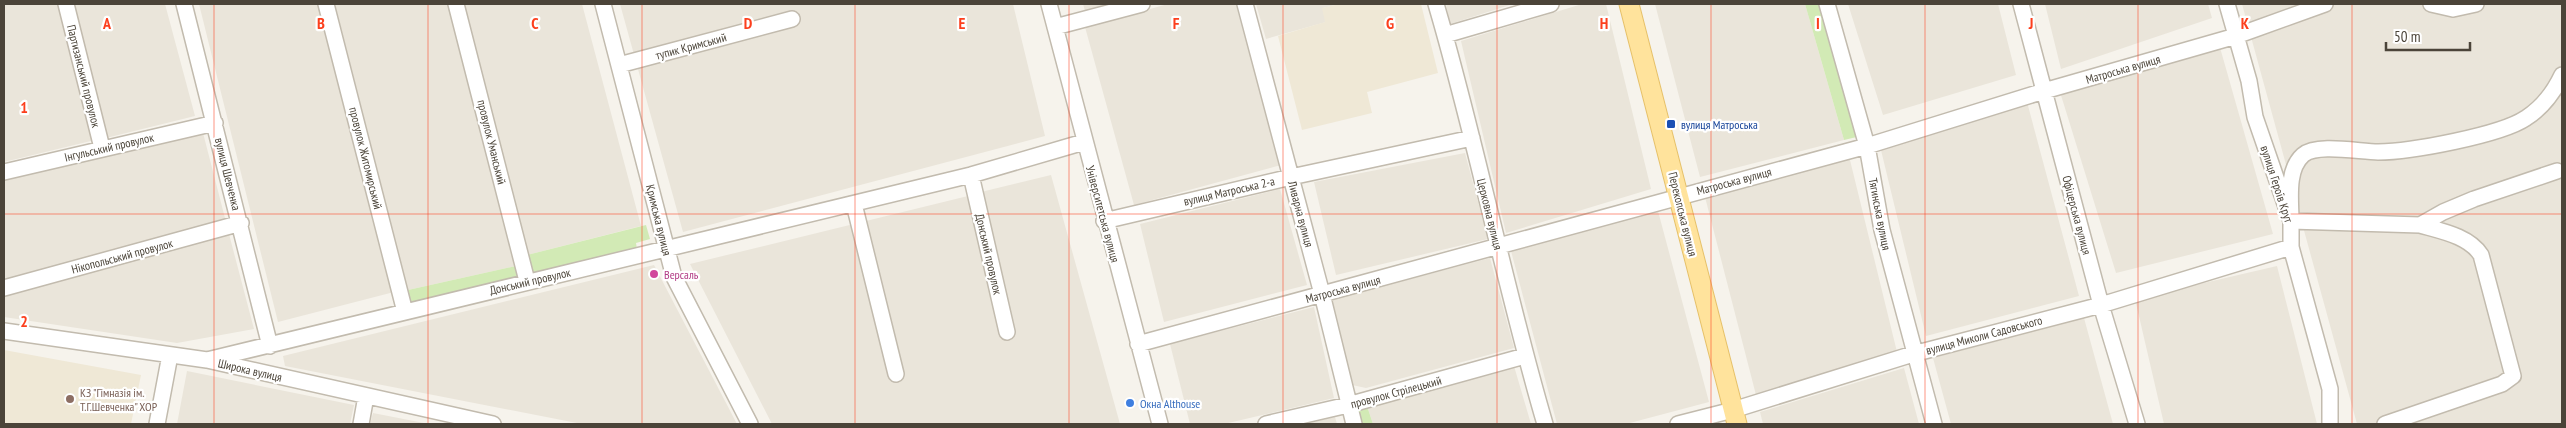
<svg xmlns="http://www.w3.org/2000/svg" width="2566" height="428" viewBox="0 0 2566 428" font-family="'PT Sans Narrow',sans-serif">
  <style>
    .residential { fill: #eae5da }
    .education { fill: #efe8d6 }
    .green { fill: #d2eab5 }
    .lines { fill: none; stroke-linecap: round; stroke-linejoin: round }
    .minor-casing { stroke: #c2bbae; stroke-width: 18 }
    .major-casing { stroke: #e6c16a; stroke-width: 21 }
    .minor { stroke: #fff; stroke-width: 15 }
    .major { stroke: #ffe39c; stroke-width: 19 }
    .grid { fill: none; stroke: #fc3f1d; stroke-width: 1; stroke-opacity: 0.55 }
    .transit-dot { fill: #1a4fb4; stroke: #fff; stroke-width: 2 }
    .hotel-dot { fill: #d1479c; stroke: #fff; stroke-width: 2 }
    .education-dot { fill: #8d6e63; stroke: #fff; stroke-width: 2 }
    .shop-dot { fill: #3f7fe0; stroke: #fff; stroke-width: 2 }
    .labels { text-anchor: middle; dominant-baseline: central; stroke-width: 4.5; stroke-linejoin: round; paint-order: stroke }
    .street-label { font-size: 12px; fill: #4b4439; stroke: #fff }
    .transit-label { font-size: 12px; fill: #164399; stroke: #fff; text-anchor: start }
    .hotel-label { font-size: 12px; fill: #b23c85; stroke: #fff; text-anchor: start }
    .education-label { font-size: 12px; fill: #785e54; stroke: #fff; text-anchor: start }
    .shop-label { font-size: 12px; fill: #366cbe; stroke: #fff; text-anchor: start }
    .grid-label { font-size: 16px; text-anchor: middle; font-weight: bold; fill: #fc3f1d; stroke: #fff; stroke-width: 4.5; stroke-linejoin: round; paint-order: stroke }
  </style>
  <rect width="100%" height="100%" fill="#f6f3ec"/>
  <!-- residential -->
  <path class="residential" d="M 4,4 L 61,4 L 95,140 L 4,162 Z
    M 73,4 L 165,4 L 195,116 L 106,138 Z
    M 199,4 L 319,4 L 394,292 L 278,322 Z
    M 335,4 L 450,4 L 516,266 L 408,290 Z
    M 464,4 L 582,4 L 641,226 L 527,255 Z
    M 620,4 L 1013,4 L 1045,136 L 683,232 Z
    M 1083,4 L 1112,4 L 1085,11 Z
    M 1168,4 L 1236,4 L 1281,165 L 1134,205 L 1085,27 Z
    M 1256,4 L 1339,4 L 1323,8 L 1326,22 L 1266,39 Z
    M 1446,4 L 1513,4 L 1450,24 Z
    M 1582,4 L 1606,4 L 1651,189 L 1506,233 L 1461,41 Z
    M 1655,4 L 1805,4 L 1844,140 L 1700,177 Z
    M 1848,4 L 1998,4 L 2016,75 L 1883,115 Z
    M 2045,4 L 2208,4 L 2212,18 L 2061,69 Z
    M 2242,4 L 2562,4 L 2562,424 L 2357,424 Z
    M 2219,44 L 2273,234 L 2116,273 L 2060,92 Z
    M 2027,102 L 2079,296 L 1926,336 L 1880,146 Z
    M 202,129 L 226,222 L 4,280 L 4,181 Z
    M 1465,153 L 1488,239 L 1336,275 L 1314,182 Z
    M 1849,156 L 1897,352 L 1756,395 L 1705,197 Z
    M 1051,175 L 1120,424 L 772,424 L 690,264 L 972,195 L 1004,339 L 1013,336 L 981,192 Z
    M 1280,189 L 1307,285 L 1164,322 L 1140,224 Z
    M 1658,211 L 1709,402 L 1626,424 L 1557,424 L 1511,251 Z
    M 229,234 L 254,329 L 177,343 L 4,317 L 4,294 Z
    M 1490,258 L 1514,348 L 1366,388 L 1352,385 L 1331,300 Z
    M 654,265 L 737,424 L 582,424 L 285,366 L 283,356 Z
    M 2277,266 L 2317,424 L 2164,424 L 2135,299 Z
    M 1314,307 L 1334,398 L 1224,424 L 1190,424 L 1170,344 Z
    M 2084,318 L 2113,424 L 1951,424 L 1933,358 Z
    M 1514,366 L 1531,424 L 1373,424 L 1367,406 Z
    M 1904,368 L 1919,424 L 1763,424 L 1760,412 Z
    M 187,371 L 354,405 L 350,424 L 177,424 Z
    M 373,413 L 429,424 L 370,424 Z
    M 1335,417 L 1337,424 L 1305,424 Z"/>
  <!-- education -->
  <path class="education" d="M 1339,4 L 1421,4 L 1438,73 L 1367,92 L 1372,113 L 1302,130 L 1278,36 L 1325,22 L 1322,8 Z
    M 4,350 L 141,375 L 131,424 L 4,424 Z"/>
  <!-- green -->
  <path class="green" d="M 1805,4 L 1820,4 L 1861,136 L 1844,140 Z
    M 646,225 L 650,239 L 636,243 L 637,249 L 532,275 L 527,255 Z
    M 516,266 L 519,277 L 411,303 L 408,290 Z
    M 1367,406 L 1373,424 L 1359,424 L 1355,409 Z"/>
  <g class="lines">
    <defs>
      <path id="minor" d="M 66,4 L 102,148
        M 184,4 L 270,346
        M 326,4 L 405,312
        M 456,4 L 527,281
        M 603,4 L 674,277 L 750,424
        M 1049,4 L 1160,424
        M 1245,4 L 1322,294 L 1354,424
        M 1436,4 C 1477,143 1504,285 1545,424
        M 1827,4 L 1867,146 L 1882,230 L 1934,424
        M 2021,4 L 2101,305 L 2137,424
        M 2227,4 L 2249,81 L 2255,117 L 2291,221 L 2291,247 L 2330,389 L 2330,424
        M 2431,4 L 2453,9 L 2476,4
        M 1055,27 L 1142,4
        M 1445,35 L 1551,4
        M 619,65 L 792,19
        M 2557,171 L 2474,199 L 2443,212 L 2420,225 L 2291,221 C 2291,201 2286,170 2303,155 C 2317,143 2360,152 2378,152 C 2410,152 2501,135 2526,118 C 2543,107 2554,92 2562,75
        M 4,172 L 215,123
        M 971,175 L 1007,332
        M 854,204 L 896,374
        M 1104,221 L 1291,177 L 1472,138
        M 4,288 L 241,223
        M 4,331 L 207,360 L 493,424
        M 1138,344 L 1867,146 L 2044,91 L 2236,36 L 2325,4
        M 207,360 L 971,175 L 1084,142
        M 157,424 L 170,355
        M 361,424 L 366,396
        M 1266,424 L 1348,405 L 1525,356
        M 1678,424 L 1733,410 L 1913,354 L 2101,305 L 2291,247
        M 2385,424 L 2502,384 L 2513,376 L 2481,255 C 2469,236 2441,231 2420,225"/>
      <path id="major" d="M 1629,4 L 1737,424"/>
    </defs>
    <!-- minor casing -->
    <use href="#minor" class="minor-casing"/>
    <!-- major casing -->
    <use href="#major" class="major-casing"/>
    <!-- minor -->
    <use href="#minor" class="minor"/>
    <!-- major -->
    <use href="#major" class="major"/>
  </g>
  <!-- grid -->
  <path class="grid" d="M 214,4 L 214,424M 428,4 L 428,424M 642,4 L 642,424M 855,4 L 855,424M 1069,4 L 1069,424M 1283,4 L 1283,424M 1497,4 L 1497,424M 1711,4 L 1711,424M 1925,4 L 1925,424M 2138,4 L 2138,424M 2352,4 L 2352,424M 4,214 L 2562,214"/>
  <!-- markers -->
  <rect class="transit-dot" x="1666" y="119" width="10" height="10" rx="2.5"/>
  <circle class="hotel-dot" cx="654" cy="274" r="5"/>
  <circle class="education-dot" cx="70" cy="399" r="5"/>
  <circle class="shop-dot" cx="1130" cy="403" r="5"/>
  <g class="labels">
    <!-- street labels -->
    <g class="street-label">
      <text transform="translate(691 46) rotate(-15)">тупик Кримський</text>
      <text transform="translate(2123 69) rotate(-16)">Матроська вулиця</text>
      <text transform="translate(84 76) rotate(76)">Партизанський провулок</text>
      <text transform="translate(492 142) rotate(76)">провулок Уманський</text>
      <text transform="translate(109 147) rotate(-13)">Інгульський провулок</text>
      <text transform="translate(366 158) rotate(76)">провулок Житомирський</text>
      <text transform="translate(228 174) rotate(76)">вулиця Шевченка</text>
      <text transform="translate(1734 181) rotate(-15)">Матроська вулиця</text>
      <text transform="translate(2277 184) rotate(72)">вулиця Героїв Крут</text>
      <text transform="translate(1229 191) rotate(-13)">вулиця Матроська 2-а</text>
      <text transform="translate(1103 214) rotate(75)">Університетська вулиця</text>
      <text transform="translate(1301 214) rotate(75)">Ливарна вулиця</text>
      <text transform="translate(1490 214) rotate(76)">Церковна вулиця</text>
      <text transform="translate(1683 214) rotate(76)">Перекопська вулиця</text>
      <text transform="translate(1880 214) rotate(79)">Тягинська вулиця</text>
      <text transform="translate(2077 215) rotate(75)">Офіцерська вулиця</text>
      <text transform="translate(659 220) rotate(76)">Кримська вулиця</text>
      <text transform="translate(989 254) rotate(77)">Донський провулок</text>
      <text transform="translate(122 256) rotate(-15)">Нікопольський провулок</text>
      <text transform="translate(530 281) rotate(-13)">Донський провулок</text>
      <text transform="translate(1343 289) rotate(-15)">Матроська вулиця</text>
      <text transform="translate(1984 335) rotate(-15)">вулиця Миколи Садовського</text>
      <text transform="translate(250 370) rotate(13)">Широка вулиця</text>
      <text transform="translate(1396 392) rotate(-15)">провулок Стрілецький</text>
    </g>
    <!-- transit labels -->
    <g class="transit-label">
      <text x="1681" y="124">вулиця Матроська</text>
    </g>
    <!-- hotel labels -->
    <g class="hotel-label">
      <text x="664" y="274">Версаль</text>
    </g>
    <!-- education labels -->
    <g class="education-label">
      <text x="80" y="392">КЗ "Гімназія ім.<tspan x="80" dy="14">Т.Г.Шевченка" ХОР</tspan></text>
    </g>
    <!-- shop labels -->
    <g class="shop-label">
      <text x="1140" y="403">Окна Althouse</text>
    </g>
  </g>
  <g class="grid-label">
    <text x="107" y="29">A</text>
    <text x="321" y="29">B</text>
    <text x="535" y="29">C</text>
    <text x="748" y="29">D</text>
    <text x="962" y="29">E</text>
    <text x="1176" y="29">F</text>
    <text x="1390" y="29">G</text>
    <text x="1604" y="29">H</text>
    <text x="1818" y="29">I</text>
    <text x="2031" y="29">J</text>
    <text x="2245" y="29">K</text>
    <text x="24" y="113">1</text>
    <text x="24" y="327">2</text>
  </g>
  <!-- border -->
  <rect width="2566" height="428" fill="none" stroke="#4b4439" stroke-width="10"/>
  <!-- scale -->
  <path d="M2386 42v8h84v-8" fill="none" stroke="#4b4439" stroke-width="2.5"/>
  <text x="2394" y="42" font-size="15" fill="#4b4439" stroke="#ffffff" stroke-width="4" paint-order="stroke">50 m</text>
</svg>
